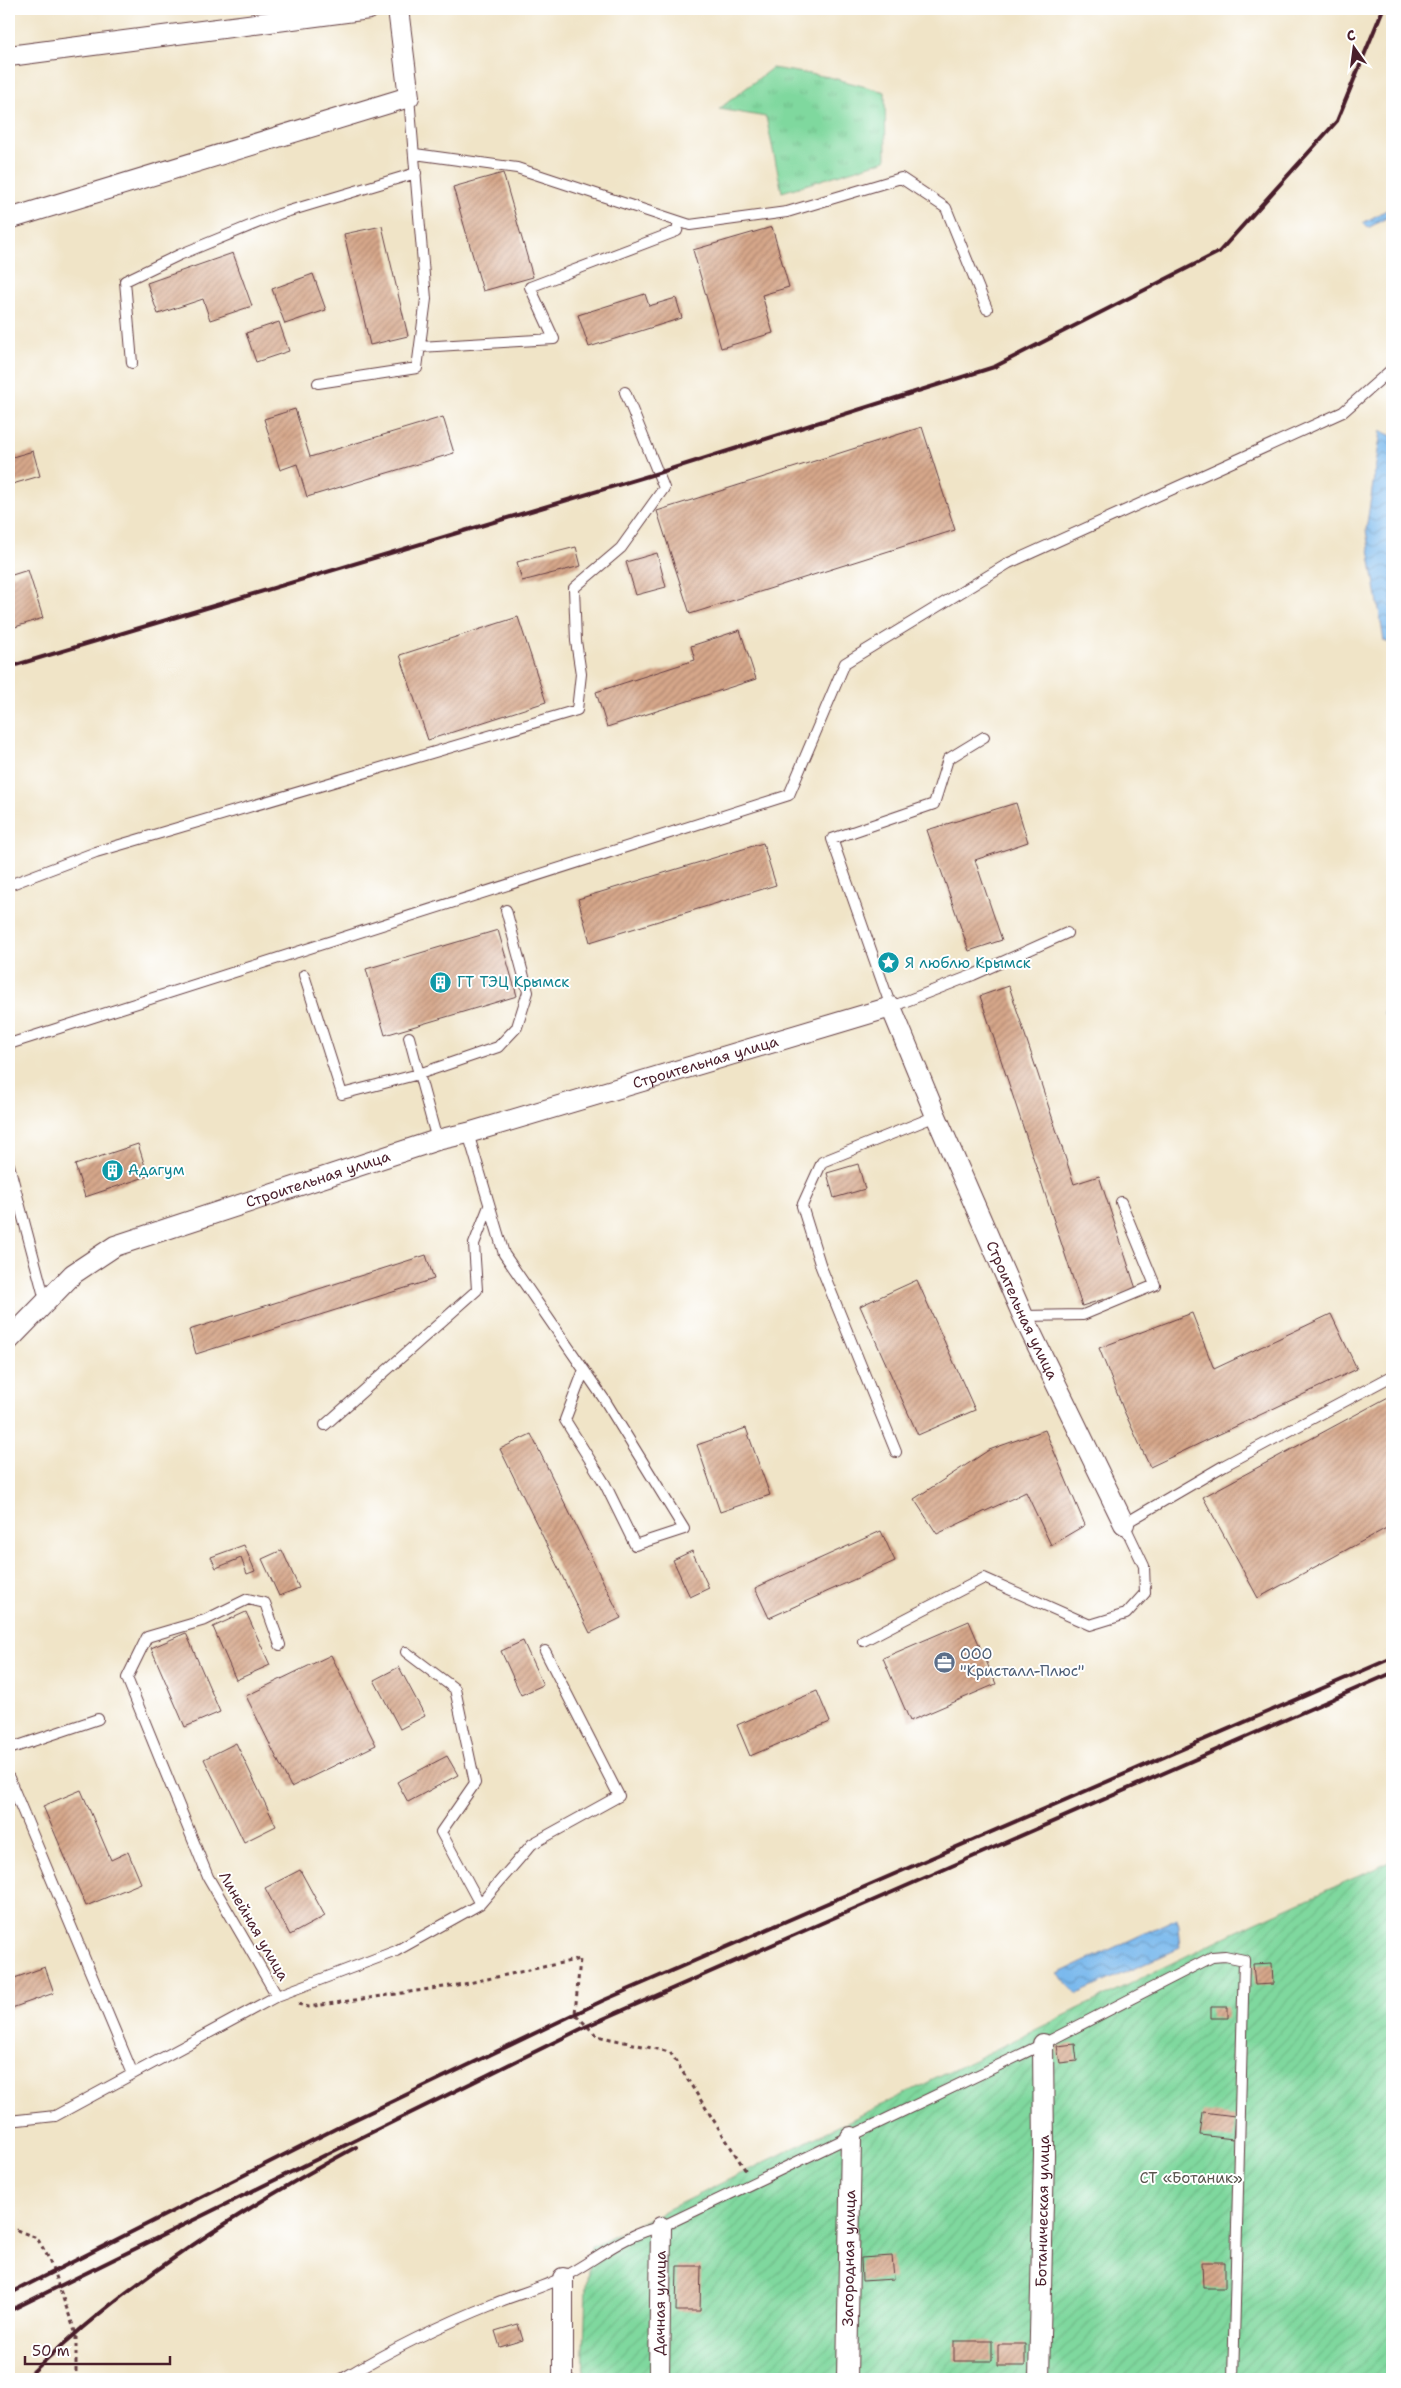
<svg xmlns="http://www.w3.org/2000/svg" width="1401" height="2388" viewBox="0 0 1401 2388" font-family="'Shantell Sans',sans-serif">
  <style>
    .grass { fill: url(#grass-tufts); stroke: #647c64 }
    .garden { fill: url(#garden-furrows); stroke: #647c64 }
    .water { fill: url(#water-waves); stroke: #626c8c }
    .building { fill: url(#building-hatch) }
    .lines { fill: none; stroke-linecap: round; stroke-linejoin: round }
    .lane-casing { stroke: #633d42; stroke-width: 12 }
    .street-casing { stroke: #633d42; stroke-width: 22 }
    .path { stroke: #633d42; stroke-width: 3; stroke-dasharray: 4 4; stroke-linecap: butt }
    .lane { stroke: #fff; stroke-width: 10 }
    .street { stroke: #fff; stroke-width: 20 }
    .rail { stroke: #4a1f2b; stroke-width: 4 }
    .labels { text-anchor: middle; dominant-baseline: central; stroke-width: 4; stroke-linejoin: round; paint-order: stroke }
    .culture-label { font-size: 15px; fill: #0d838f; stroke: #fff; text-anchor: start }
    .street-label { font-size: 15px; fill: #4a1f2b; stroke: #fff }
    .service-label { font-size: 15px; fill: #4e5e75; stroke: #fff; text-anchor: start }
    .park-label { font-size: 15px; fill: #5a564e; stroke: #fff }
  </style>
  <defs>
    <pattern id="grass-tufts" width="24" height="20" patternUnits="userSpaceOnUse" patternTransform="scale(1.25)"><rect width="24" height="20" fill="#7fd89e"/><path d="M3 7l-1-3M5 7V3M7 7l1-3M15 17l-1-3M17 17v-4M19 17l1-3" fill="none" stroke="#6fb988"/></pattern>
    <pattern id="garden-furrows" width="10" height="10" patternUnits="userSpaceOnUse" patternTransform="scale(1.25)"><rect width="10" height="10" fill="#7fd89e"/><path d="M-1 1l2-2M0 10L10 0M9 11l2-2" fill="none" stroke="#6fb988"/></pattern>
    <pattern id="water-waves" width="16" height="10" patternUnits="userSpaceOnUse" patternTransform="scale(1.25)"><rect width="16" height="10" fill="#7ab9ed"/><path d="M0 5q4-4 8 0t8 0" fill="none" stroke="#6696c0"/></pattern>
    <pattern id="building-hatch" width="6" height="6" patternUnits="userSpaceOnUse" patternTransform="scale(1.25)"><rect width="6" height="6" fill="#d6a78a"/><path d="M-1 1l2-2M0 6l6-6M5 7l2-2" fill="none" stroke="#b08771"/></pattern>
  </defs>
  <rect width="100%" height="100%" fill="#fff"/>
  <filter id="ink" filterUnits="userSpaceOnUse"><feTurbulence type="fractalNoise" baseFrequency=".02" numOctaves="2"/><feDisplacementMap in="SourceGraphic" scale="10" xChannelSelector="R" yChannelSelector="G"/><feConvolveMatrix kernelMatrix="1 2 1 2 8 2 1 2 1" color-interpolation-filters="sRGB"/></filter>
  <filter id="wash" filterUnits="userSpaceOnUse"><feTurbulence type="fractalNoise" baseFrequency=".0096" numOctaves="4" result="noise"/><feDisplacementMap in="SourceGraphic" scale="20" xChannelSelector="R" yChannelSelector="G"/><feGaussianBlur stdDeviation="1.12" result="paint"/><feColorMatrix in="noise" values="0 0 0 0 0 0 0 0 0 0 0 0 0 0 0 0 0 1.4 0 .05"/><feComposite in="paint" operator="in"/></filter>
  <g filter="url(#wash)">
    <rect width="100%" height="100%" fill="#f0e4c7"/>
    <!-- grass -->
    <path class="grass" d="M 772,68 L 829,77 L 885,92 L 886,160 L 782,192 L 766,117 L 719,109 Z"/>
    <!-- garden -->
    <path class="garden" d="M 1392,1861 L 1392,2379 L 583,2379 L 586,2287 L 591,2247 L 1254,1923 Z"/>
    <!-- water -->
    <path class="water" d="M 1392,207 L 1392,215 L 1368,228 L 1363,223 Z
      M 1381,431 L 1392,436 L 1392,644 L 1384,641 L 1366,530 Z
      M 1392,951 L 1392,1015 L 1384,1015 L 1392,952 Z
      M 1177,1918 L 1180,1948 L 1077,1994 L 1058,1974 Z"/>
    <g id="blocks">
      <!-- building -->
      <path class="building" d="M 503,173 L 533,277 L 483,291 L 453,187 Z
        M 382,226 L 408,336 L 370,345 L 344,234 Z
        M 772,227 L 789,287 L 762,295 L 773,333 L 721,348 L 693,250 Z
        M 233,253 L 252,306 L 210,320 L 203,299 L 158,314 L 147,283 Z
        M 313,274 L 326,310 L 285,324 L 272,289 Z
        M 645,294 L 649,306 L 676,298 L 682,318 L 589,347 L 578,315 Z
        M 279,322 L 289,351 L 256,362 L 246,333 Z
        M 295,409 L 310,457 L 443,417 L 454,453 L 307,497 L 297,464 L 280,470 L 264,419 Z
        M 922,427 L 955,530 L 690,614 L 657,511 Z
        M 33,451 L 40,476 L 9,485 L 9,458 Z
        M 576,547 L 581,566 L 522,581 L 517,562 Z
        M 657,553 L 666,587 L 636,595 L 626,562 Z
        M 28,570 L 43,618 L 9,629 L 9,576 Z
        M 518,617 L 546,702 L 428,740 L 400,655 Z
        M 740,630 L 756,679 L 607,727 L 596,692 L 695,660 L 691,646 Z
        M 1016,803 L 1028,842 L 975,860 L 1002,940 L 969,951 L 927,830 Z
        M 763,843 L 776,885 L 590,942 L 578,899 Z
        M 498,930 L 517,996 L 385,1035 L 366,969 Z
        M 1009,986 L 1074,1184 L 1099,1176 L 1136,1289 L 1082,1306 L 980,996 Z
        M 138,1144 L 148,1176 L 85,1197 L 75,1165 Z
        M 858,1164 L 865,1189 L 834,1198 L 827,1173 Z
        M 426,1255 L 434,1279 L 196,1354 L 189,1330 Z
        M 917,1280 L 975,1410 L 918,1435 L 860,1306 Z
        M 1192,1313 L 1214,1369 L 1331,1314 L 1357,1369 L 1150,1467 L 1124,1411 L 1099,1348 Z
        M 1392,1395 L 1392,1525 L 1258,1598 L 1203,1497 Z
        M 746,1428 L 770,1495 L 720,1512 L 697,1445 Z
        M 1045,1430 L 1085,1525 L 1051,1545 L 1026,1492 L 937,1534 L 914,1499 L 989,1450 Z
        M 531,1434 L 621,1618 L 590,1633 L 500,1449 Z
        M 881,1531 L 895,1561 L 769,1618 L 755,1588 Z
        M 244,1545 L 255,1571 L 247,1574 L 241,1558 L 216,1568 L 211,1557 Z
        M 282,1550 L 299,1588 L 279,1596 L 262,1559 Z
        M 692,1551 L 709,1588 L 690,1597 L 673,1560 Z
        M 246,1612 L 270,1665 L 236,1680 L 213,1627 Z
        M 969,1621 L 996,1684 L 910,1721 L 883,1658 Z
        M 186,1633 L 220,1712 L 185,1727 L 151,1648 Z
        M 523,1641 L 543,1685 L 521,1695 L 501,1651 Z
        M 331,1655 L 376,1745 L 291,1787 L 246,1696 Z
        M 399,1667 L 425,1716 L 400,1729 L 374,1680 Z
        M 817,1691 L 830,1722 L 750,1756 L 737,1725 Z
        M 236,1743 L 276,1826 L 244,1842 L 204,1759 Z
        M 447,1756 L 458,1775 L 408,1802 L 397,1782 Z
        M 81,1790 L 111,1860 L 128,1852 L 141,1883 L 86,1906 L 43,1806 Z
        M 300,1870 L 325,1916 L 290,1935 L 265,1888 Z
        M 1272,1963 L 1273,1984 L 1255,1985 L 1253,1964 Z
        M 45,1967 L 54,1993 L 9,2009 L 9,1980 Z
        M 1211,2007 L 1228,2007 L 1228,2018 L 1211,2018 Z
        M 1075,2044 L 1077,2061 L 1060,2063 L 1057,2046 Z
        M 1203,2112 L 1235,2116 L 1233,2139 L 1200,2135 Z
        M 892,2256 L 894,2279 L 862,2281 L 861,2258 Z
        M 1202,2262 L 1225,2262 L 1225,2288 L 1203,2288 Z
        M 677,2266 L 701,2266 L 700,2311 L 676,2311 Z
        M 518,2324 L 523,2340 L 500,2347 L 495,2331 Z
        M 954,2341 L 992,2341 L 992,2361 L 954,2361 Z
        M 998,2344 L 1025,2344 L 1025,2366 L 998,2366 Z"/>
    </g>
  </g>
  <g filter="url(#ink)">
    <use href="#blocks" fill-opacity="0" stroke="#633d42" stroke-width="1"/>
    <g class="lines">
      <defs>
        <path id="lane" d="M 415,154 L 517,168 L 690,225 L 787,212 L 901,178 L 946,208 L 987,309
          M 420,347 L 554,339 L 530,287 L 677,231 L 679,222
          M 132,363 L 125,281 L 179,255 L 279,214 L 416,173
          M 318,383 L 417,368 L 426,299 L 409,97
          M 984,737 L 948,759 L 934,804 L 832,839 L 891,1007 L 973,975 L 1067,933
          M 9,885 L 96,852 L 577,710 L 581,674 L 576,641 L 574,588 L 621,548 L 664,488 L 625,392
          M 304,975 L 342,1094 L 419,1074 L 409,1037
          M 9,1044 L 789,795 L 845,663 L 1009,563 L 1343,412 L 1392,369
          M 468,1133 L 504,1254 L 604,1399 L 684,1529 L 635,1545 L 605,1484 L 565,1420 L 584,1370
          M 437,1140 L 419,1074 L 498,1047 L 517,1027 L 528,992 L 506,910
          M 9,1165 L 45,1300
          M 1023,1316 L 1083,1315 L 1155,1285 L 1121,1202
          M 325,1425 L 477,1290 L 474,1244 L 489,1206
          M 896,1452 L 821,1267 L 802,1206 L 822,1162 L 936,1116
          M 863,1641 L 984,1578 L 1090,1625 L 1126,1614 L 1145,1593 L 1144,1566 L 1124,1524 L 1225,1465 L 1392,1376
          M 9,1749 L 98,1719
          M 9,1778 L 133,2074
          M 480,1904 L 532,1844 L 619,1796 L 545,1651
          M 277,1996 L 396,1951 L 480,1904 L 441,1832 L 475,1783 L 455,1689 L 406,1652
          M 9,2121 L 55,2116 L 277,1996 L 208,1877 L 127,1678 L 147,1637 L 205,1620 L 248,1599 L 265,1603 L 280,1645
          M 342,2379 C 390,2350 443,2324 496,2303 C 517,2294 543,2288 563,2277 C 596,2260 623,2234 661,2227 L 1043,2044 L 1212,1957 L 1225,1956 L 1244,1960 L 1233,2379"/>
        <g id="street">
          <path d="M 9,56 L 369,9"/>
          <path d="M 9,219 L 409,97 L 398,9"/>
          <path id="s1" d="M 9,1340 L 73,1274 L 115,1246 L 437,1140 L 468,1133 L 891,1007 L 936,1116 L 1023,1316 L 1124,1524"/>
          <path d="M 563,2278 L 563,2379"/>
          <path id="s2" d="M 659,2379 L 661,2227"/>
          <path id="s3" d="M 847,2379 L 851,2137"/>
          <path id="s4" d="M 1039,2379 L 1044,2154 L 1043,2044"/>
        </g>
      </defs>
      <!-- lane casing -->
      <use href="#lane" class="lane-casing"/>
      <!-- street casing -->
      <use href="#street" class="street-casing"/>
      <!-- path -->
      <path class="path" d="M 298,2004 L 308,2007 L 464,1984 L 580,1959 L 575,2014 L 597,2036 L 670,2052 L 746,2171
        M 9,2227 L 37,2238 L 48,2257 L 76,2334 L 76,2379"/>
      <!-- lane -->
      <use href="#lane" class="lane"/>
      <!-- street -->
      <use href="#street" class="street"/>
      <!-- rail -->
      <path class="rail" d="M 9,667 L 658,473 L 994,367 L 1219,252 L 1337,121 L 1383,9
        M 9,2294 L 339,2127 L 602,2001 L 1392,1658
        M 9,2311 L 587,2026 L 1392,1673
        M 26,2379 C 43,2361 63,2345 82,2328 C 166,2257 260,2199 356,2147"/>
    </g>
  </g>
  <!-- icons -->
  <defs>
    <symbol id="sight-disc" viewBox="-11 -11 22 22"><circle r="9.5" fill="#0f9aa8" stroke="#fff"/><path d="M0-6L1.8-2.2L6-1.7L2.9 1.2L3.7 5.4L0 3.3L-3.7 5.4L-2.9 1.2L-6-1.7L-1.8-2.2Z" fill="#fff"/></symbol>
    <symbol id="building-disc" viewBox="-11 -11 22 22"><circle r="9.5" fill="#0f9aa8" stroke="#fff"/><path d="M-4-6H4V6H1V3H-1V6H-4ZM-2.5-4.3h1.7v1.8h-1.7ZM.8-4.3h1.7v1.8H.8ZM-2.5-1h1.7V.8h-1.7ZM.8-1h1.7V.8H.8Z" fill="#fff"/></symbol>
    <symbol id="office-disc" viewBox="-11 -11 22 22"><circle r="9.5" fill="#5c6f8a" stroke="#fff"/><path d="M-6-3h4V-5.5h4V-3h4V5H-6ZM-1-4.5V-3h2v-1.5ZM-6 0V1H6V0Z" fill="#fff"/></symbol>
  </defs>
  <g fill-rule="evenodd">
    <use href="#sight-disc" x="876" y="950" width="25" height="25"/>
    <use href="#building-disc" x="428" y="970" width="25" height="25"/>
    <use href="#building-disc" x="100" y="1158" width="25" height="25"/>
    <use href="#office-disc" x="932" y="1650" width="25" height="25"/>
  </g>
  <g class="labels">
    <!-- culture labels -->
    <g class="culture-label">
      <text x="905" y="963">Я люблю Крымск</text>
      <text x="457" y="982">ГТ ТЭЦ Крымск</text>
      <text x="128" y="1170">Адагум</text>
    </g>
    <!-- street labels -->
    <g class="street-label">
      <text stroke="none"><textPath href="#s1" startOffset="761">Строительная улица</textPath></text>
      <text stroke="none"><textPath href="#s1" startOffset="356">Строительная улица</textPath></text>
      <text stroke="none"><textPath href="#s1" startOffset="1285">Строительная улица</textPath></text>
      <text transform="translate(254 1926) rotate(60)">Линейная улица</text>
      <text stroke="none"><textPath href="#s4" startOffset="168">Ботаническая улица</textPath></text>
      <text stroke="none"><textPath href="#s3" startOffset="121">Загородная улица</textPath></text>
      <text stroke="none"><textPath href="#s2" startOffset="76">Дачная улица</textPath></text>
    </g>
    <!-- service labels -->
    <g class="service-label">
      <text x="960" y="1654">ООО<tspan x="960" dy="17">"Кристалл-Плюс"</tspan></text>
    </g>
    <!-- park labels -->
    <g class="park-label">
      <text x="1191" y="2178">СТ «Ботаник»</text>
    </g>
  </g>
  <!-- margin -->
  <rect width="1401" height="2388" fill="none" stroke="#fff" stroke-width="30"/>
  <!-- north arrow -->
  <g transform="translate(1354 48) rotate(346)" stroke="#ffffff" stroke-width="4" paint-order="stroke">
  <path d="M0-4L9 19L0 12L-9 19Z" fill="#4a1f2b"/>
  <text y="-8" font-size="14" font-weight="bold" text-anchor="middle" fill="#4a1f2b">С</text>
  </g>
  <!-- scale -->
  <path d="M25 2356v8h145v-8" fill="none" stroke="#4a1f2b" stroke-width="2.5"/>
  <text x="32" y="2356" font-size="15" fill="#4a1f2b" stroke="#ffffff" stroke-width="4" paint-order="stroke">50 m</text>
</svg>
